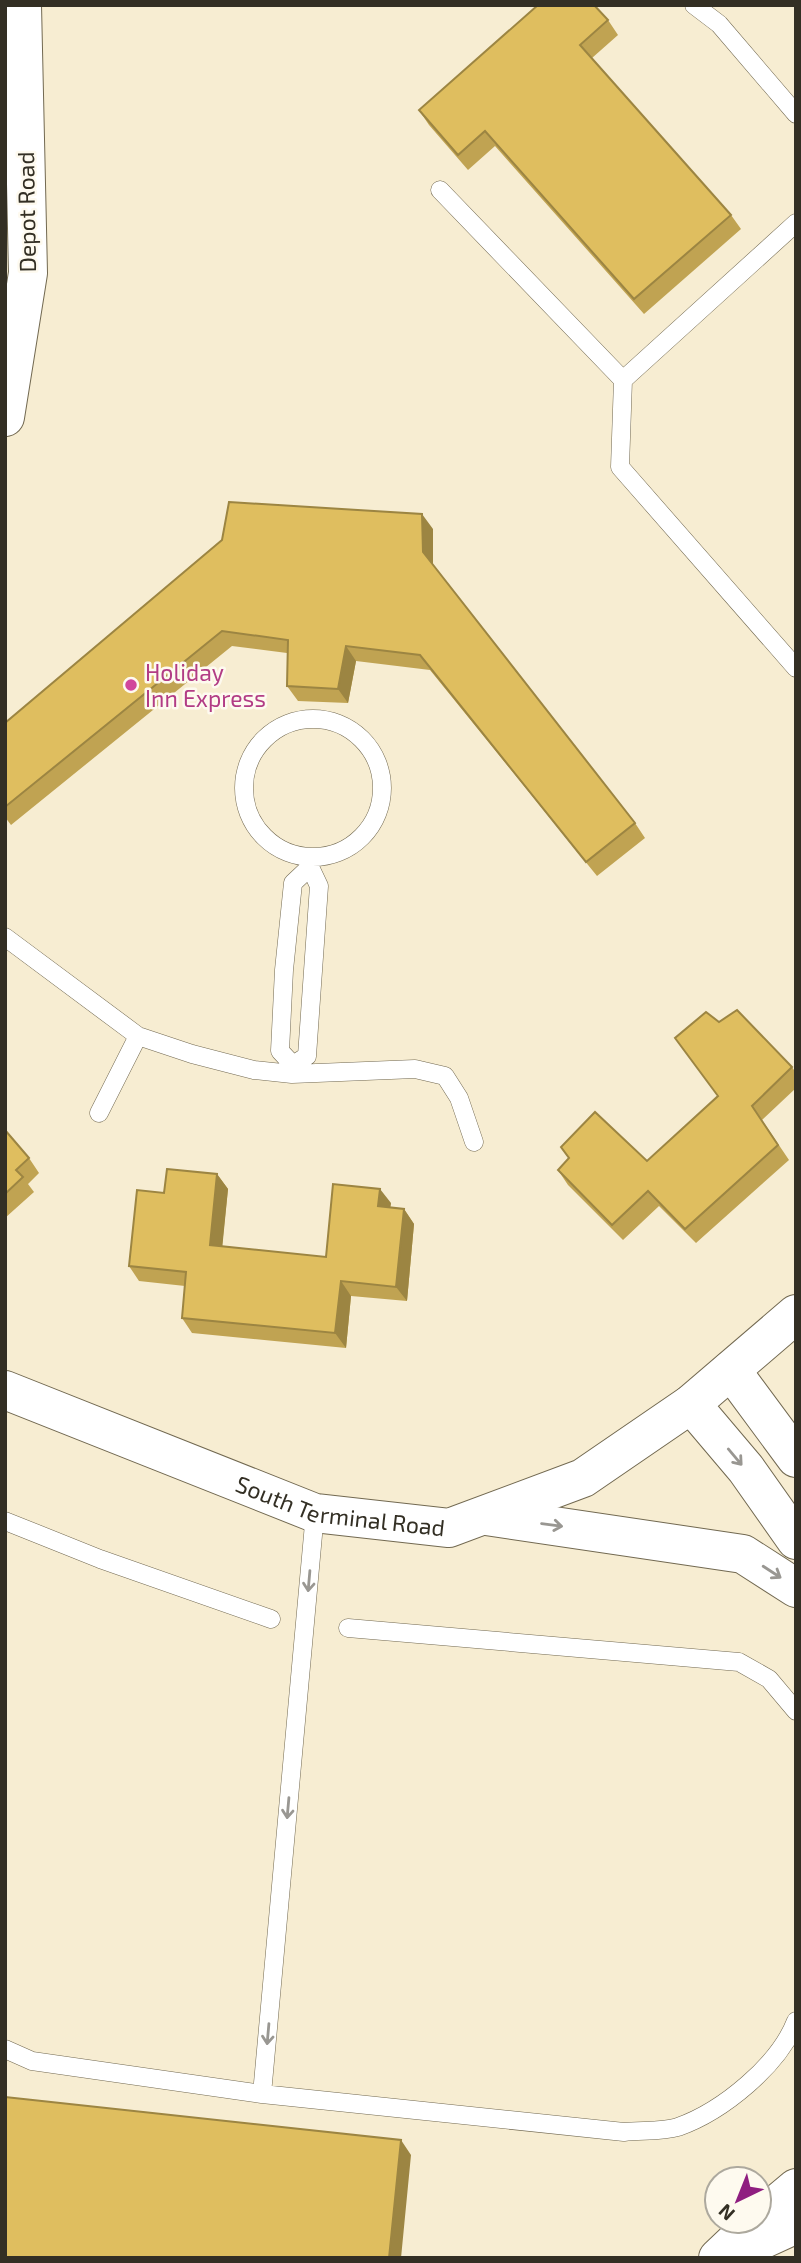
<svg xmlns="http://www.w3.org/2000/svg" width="801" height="2263" viewBox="0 0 801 2263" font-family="'Exo 2',sans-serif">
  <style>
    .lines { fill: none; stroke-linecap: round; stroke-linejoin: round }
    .lane-casing { stroke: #726951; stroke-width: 19 }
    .street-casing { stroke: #726951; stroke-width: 35 }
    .secondary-casing { stroke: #726951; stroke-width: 40 }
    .lane { stroke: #fff; stroke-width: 18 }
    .street { stroke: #fff; stroke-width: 33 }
    .secondary { stroke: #fff; stroke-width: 38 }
    .wall { fill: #c0a352 }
    .shaded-wall { fill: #9c8542 }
    .building { fill: #dfbe5f; stroke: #9c8542; stroke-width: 2 }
    .oneway { stroke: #999792 }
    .hotel-dot { fill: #d1479c; stroke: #fefaef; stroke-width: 2.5 }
    .labels { text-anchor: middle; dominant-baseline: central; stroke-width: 5; stroke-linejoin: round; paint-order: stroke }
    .street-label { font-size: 23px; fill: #332f24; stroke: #fefaef }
    .hotel-label { font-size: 23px; fill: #b23c85; stroke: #fefaef; text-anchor: start }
  </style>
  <rect width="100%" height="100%" fill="#f7edd2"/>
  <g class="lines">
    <defs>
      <path id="lane" d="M 694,5 L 719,24 L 796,114
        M 440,190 L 623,380 L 620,467 L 796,668
        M 623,380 L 796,223
        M244 788a69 69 0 1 1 138 0a69 69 0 1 1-138 0Z
        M 310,867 L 319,886 L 307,1056 L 293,1065 L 280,1051 L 284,970 L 293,883 Z
        M 5,937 L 138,1036 L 192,1054 L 254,1070 L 292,1074 L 415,1069 L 445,1076 L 459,1098 L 474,1142
        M 99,1113 L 138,1036
        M 5,1521 L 100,1559 L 271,1619
        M 348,1628 L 739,1662 L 769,1679 L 796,1711
        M 5,2049 L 32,2061 L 262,2094 L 624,2132 C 641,2130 662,2132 678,2127 C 723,2111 779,2065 796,2021
        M 262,2094 L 315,1513"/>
      <path id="street" d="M 728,2258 L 796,2227"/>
      <g id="secondary">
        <path d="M 5,417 L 28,273 L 22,5"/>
        <path d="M 731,1370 L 796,1458"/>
        <path id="s1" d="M 5,1390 L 315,1513 L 449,1528 L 583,1478 L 691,1404 L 796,1314"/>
        <path d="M 691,1404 L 746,1469 L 796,1540"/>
        <path d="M 486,1516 L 743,1554 L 796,1588"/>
        <path d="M 759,2219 L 796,2188"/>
        <path d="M 718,2258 L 757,2221"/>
      </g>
    </defs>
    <!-- lane casing -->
    <use href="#lane" class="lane-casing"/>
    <!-- street casing -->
    <use href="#street" class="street-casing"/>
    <!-- secondary casing -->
    <use href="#secondary" class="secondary-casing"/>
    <!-- lane -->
    <use href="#lane" class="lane"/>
    <!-- street -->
    <use href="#street" class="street"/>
    <!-- secondary -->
    <use href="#secondary" class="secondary"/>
  </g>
  <!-- wall -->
  <path class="wall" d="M 608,20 L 618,35 L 592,58 L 731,215 L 741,229 L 644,314 L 495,146 L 468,170 L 429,125 L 419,110 Z
    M 433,529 L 433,566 L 635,823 L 645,838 L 597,876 L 430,670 L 356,661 L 348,703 L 298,701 L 287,686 L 287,653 L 232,646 L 11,825 L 5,817 L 5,723 Z
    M 719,1022 L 792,1067 L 796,1073 L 796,1088 L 762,1120 L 789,1160 L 696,1243 L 659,1206 L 623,1240 L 568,1185 L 558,1170 L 569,1159 L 561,1147 L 647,1161 L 718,1096 L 675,1038 Z
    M 5,1130 L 29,1158 L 39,1173 L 28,1184 L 34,1192 L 5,1218 Z
    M 217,1174 L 228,1189 L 222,1246 L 326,1257 L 391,1203 L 390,1208 L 404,1209 L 414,1224 L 407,1301 L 351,1296 L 346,1348 L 192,1333 L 182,1318 L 185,1286 L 139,1281 L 129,1266 L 164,1193 Z"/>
  <!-- shaded-wall -->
  <path class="shaded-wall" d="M 422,514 L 433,529 L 433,567 L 423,552 Z
    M 346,646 L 356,661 L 348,703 L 338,689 Z
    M 217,1174 L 228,1189 L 221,1260 L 210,1245 Z
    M 380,1189 L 391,1203 L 388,1221 L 378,1206 Z
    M 404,1209 L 414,1224 L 407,1301 L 396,1287 Z
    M 341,1281 L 351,1296 L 346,1348 L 335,1333 Z
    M 401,2140 L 411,2155 L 401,2258 L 389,2258 Z"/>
  <!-- building -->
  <path class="building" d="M 538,5 L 594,5 L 608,20 L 580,45 L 731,215 L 634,299 L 485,131 L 458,155 L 419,110 Z
    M 229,502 L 422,514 L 423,552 L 635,823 L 586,862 L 420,655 L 346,646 L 338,689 L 287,686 L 288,640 L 222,631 L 5,807 L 5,723 L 222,540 Z
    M 737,1010 L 792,1067 L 752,1106 L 778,1145 L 685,1229 L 648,1191 L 612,1225 L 558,1170 L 569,1158 L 561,1147 L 595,1112 L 647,1161 L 718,1096 L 675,1038 L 706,1012 L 719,1022 Z
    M 5,1130 L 29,1158 L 16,1170 L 23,1177 L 5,1194 Z
    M 167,1169 L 217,1174 L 210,1245 L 326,1257 L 333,1184 L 380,1189 L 378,1206 L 404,1209 L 396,1287 L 341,1281 L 335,1333 L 182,1318 L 186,1272 L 129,1266 L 137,1190 L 164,1193 Z
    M 5,2097 L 401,2140 L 389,2258 L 5,2258 Z"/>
  <!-- one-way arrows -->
  <defs><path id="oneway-shaft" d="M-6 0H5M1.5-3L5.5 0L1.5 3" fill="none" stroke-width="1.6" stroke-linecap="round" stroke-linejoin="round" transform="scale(1.75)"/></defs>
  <g class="oneway">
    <use href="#oneway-shaft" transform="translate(735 1457) rotate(50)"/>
    <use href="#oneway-shaft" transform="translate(552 1525) rotate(8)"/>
    <use href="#oneway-shaft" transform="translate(772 1572) rotate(33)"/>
    <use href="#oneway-shaft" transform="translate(309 1581) rotate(95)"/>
    <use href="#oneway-shaft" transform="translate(288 1808) rotate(95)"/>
    <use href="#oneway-shaft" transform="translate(268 2034) rotate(95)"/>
  </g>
  <!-- markers -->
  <circle class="hotel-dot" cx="131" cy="685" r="7"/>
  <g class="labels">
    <!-- street labels -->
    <g class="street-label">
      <text transform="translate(26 212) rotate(-91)">Depot Road</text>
      <text stroke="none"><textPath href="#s1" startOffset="357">South Terminal Road</textPath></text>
    </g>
    <!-- hotel labels -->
    <g class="hotel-label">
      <text x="145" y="672">Holiday<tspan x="145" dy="26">Inn Express</tspan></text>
    </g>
  </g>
  <!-- border -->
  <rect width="801" height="2263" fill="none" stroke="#332f24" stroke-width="14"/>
  <!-- north arrow -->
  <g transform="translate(738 2200) rotate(223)"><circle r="33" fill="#fefaef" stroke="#ada99e" stroke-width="2"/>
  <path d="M0-5L12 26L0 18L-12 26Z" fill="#8f1e80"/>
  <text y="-10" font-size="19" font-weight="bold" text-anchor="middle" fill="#332f24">N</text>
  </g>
</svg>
